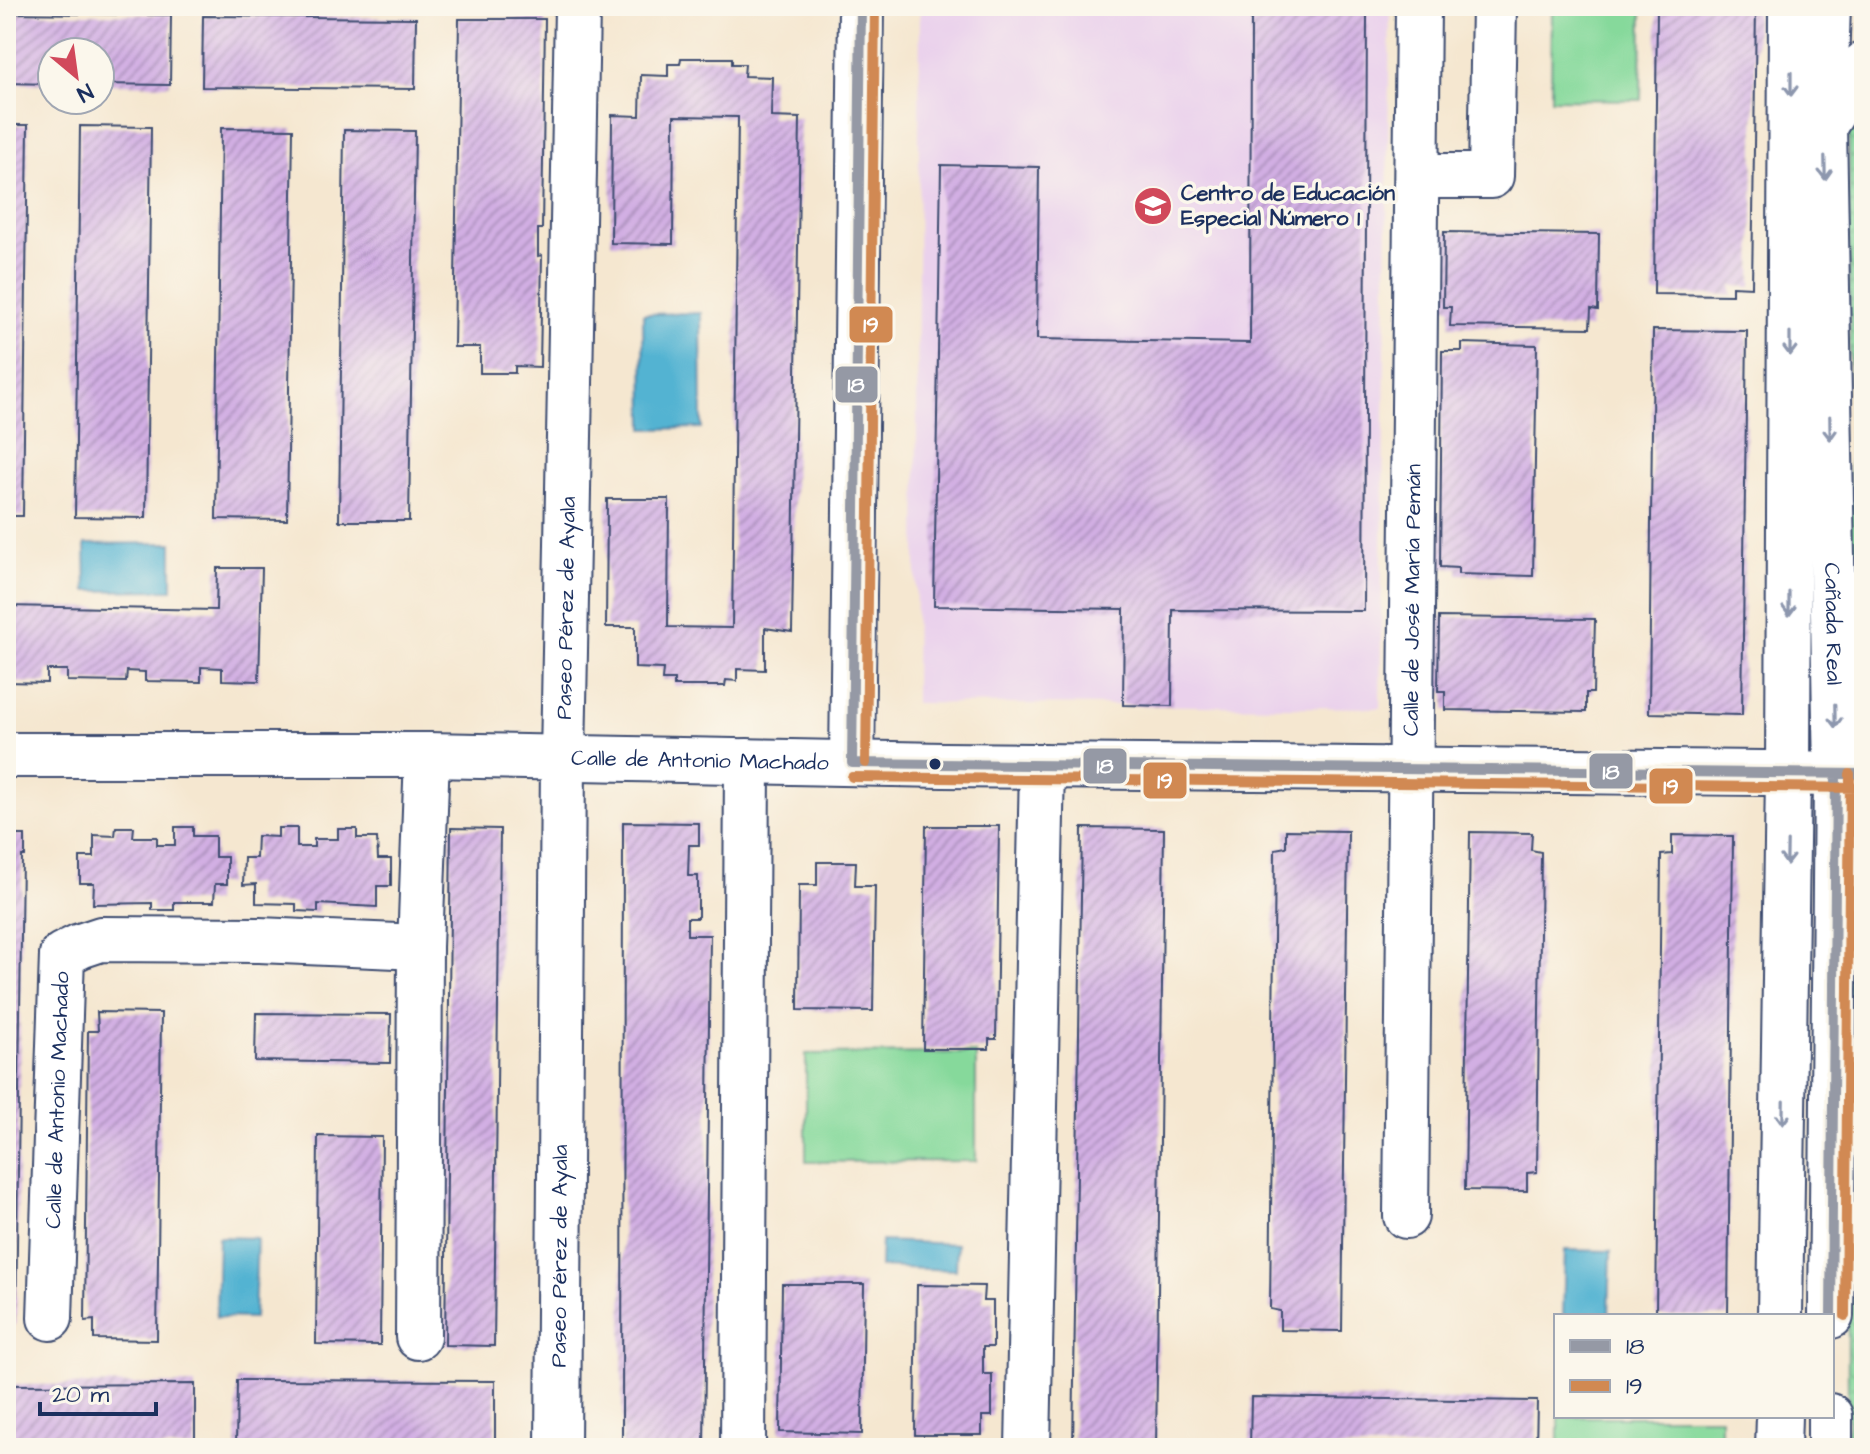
<svg xmlns="http://www.w3.org/2000/svg" width="1870" height="1454" viewBox="0 0 1870 1454" font-family="'Architects Daughter',sans-serif">
  <style>
    .built { fill: #ead1ec }
    .grass { fill: url(#grass-dots); stroke: #50847c; stroke-width: 2 }
    .pitch { fill: #86d99b; stroke: #50847c; stroke-width: 2 }
    .water { fill: #53b3d2; stroke: #377198; stroke-width: 2 }
    .building { fill: url(#building-hatch) }
    .lines { fill: none; stroke-linecap: round; stroke-linejoin: round }
    .minor-casing { stroke: #3c4b6f; stroke-width: 48 }
    .minor { stroke: #fff; stroke-width: 44 }
    .bus-1-casing { stroke: #fbf7ec; stroke-width: 16 }
    .bus-2-casing { stroke: #fbf7ec; stroke-width: 16 }
    .bus-1 { stroke: #9599a5; stroke-width: 10 }
    .bus-2 { stroke: #d18952; stroke-width: 10 }
    .oneway { stroke: #8d97ae }
    .bus-dot { fill: #1b2f5e; stroke: #fbf7ec; stroke-width: 3 }
    .labels { text-anchor: middle; dominant-baseline: central; stroke-width: 7; stroke-linejoin: round; paint-order: stroke }
    .poi-label { font-size: 22px; font-weight: bold; fill: #1b2f5e; stroke: #fbf7ec; text-anchor: start }
    .street-label { font-size: 22px; fill: #1b2f5e; stroke: #fbf7ec }
    .line-badge { stroke: #fbf7ec; stroke-width: 3 }
    .badge-label { font-size: 22px; text-anchor: middle; font-weight: bold; fill: #fff }
  </style>
  <defs>
    <pattern id="grass-dots" width="8" height="8" patternUnits="userSpaceOnUse" patternTransform="scale(2)"><rect width="8" height="8" fill="#86d99b"/><path d="M2 2h.1M6 6h.1" fill="none" stroke="#73bb88" stroke-width="1.8" stroke-linecap="round"/></pattern>
    <pattern id="building-hatch" width="6" height="6" patternUnits="userSpaceOnUse" patternTransform="scale(2)"><rect width="6" height="6" fill="#d2afe3"/><path d="M-1 1l2-2M0 6l6-6M5 7l2-2" fill="none" stroke="#aa8fbb"/></pattern>
  </defs>
  <rect width="100%" height="100%" fill="#fbf7ec"/>
  <filter id="ink" filterUnits="userSpaceOnUse"><feTurbulence type="fractalNoise" baseFrequency=".0125" numOctaves="2"/><feDisplacementMap in="SourceGraphic" scale="16" xChannelSelector="R" yChannelSelector="G"/><feConvolveMatrix kernelMatrix="1 2 1 2 8 2 1 2 1" color-interpolation-filters="sRGB"/></filter>
  <filter id="wash" filterUnits="userSpaceOnUse"><feTurbulence type="fractalNoise" baseFrequency=".006" numOctaves="4" result="noise"/><feDisplacementMap in="SourceGraphic" scale="32" xChannelSelector="R" yChannelSelector="G"/><feGaussianBlur stdDeviation="1.8" result="paint"/><feColorMatrix in="noise" values="0 0 0 0 0 0 0 0 0 0 0 0 0 0 0 0 0 1.4 0 .05"/><feComposite in="paint" operator="in"/></filter>
  <g filter="url(#wash)">
    <rect width="100%" height="100%" fill="#f5e7d0"/>
    <!-- built -->
    <path class="built" d="M 920,6 L 1390,6 L 1380,708 L 915,703 Z"/>
    <!-- grass -->
    <path class="grass" d="M 1864,93 L 1864,686 L 1851,663 L 1849,122 Z
      M 1864,856 L 1864,1448 L 1848,1448 L 1847,881 Z"/>
    <!-- pitch -->
    <path class="pitch" d="M 1552,6 L 1642,6 L 1641,100 L 1551,99 Z
      M 976,1053 L 976,1161 L 806,1162 L 806,1054 Z
      M 1559,1417 L 1721,1417 L 1721,1448 L 1559,1448 Z"/>
    <!-- water -->
    <path class="water" d="M 701,313 L 702,428 L 644,429 L 643,314 Z
      M 172,543 L 172,590 L 86,591 L 85,544 Z
      M 218,1237 L 257,1238 L 254,1318 L 216,1317 Z
      M 881,1241 L 957,1244 L 956,1270 L 880,1267 Z
      M 1565,1250 L 1611,1251 L 1609,1316 L 1563,1316 Z"/>
    <g id="blocks">
      <!-- building -->
      <path class="building" d="M 1657,6 L 1756,6 L 1752,287 L 1732,286 L 1732,295 L 1654,294 Z
        M 1251,10 L 1367,14 L 1364,611 L 1173,610 L 1172,706 L 1123,705 L 1124,609 L 934,606 L 941,165 L 1039,167 L 1037,339 L 1250,343 Z
        M 6,13 L 171,15 L 170,85 L 100,84 L 100,52 L 52,52 L 52,84 L 6,83 Z
        M 203,16 L 416,18 L 415,89 L 202,87 Z
        M 459,19 L 545,19 L 542,229 L 538,229 L 538,256 L 542,255 L 540,367 L 515,366 L 515,373 L 480,373 L 480,347 L 454,347 Z
        M 681,58 L 732,58 L 732,64 L 745,64 L 744,76 L 772,77 L 771,117 L 800,118 L 792,632 L 765,628 L 765,670 L 737,669 L 737,681 L 726,680 L 725,686 L 674,686 L 674,680 L 662,680 L 663,669 L 635,668 L 635,627 L 606,627 L 607,499 L 669,499 L 668,627 L 732,628 L 738,117 L 674,116 L 673,244 L 611,243 L 612,115 L 640,116 L 641,75 L 668,76 L 668,64 L 680,64 Z
        M 6,125 L 28,125 L 23,516 L 6,516 Z
        M 80,126 L 151,127 L 146,518 L 75,517 Z
        M 221,128 L 293,129 L 287,520 L 216,519 Z
        M 344,130 L 415,131 L 409,521 L 339,521 Z
        M 1444,232 L 1599,234 L 1598,310 L 1591,309 L 1590,328 L 1450,326 L 1451,307 L 1443,307 Z
        M 1653,330 L 1747,331 L 1742,715 L 1649,713 Z
        M 1462,343 L 1537,345 L 1533,576 L 1458,574 L 1458,568 L 1440,567 L 1442,351 L 1462,351 Z
        M 217,568 L 262,568 L 259,681 L 222,680 L 222,668 L 201,667 L 201,682 L 145,681 L 145,672 L 127,671 L 126,682 L 67,681 L 67,670 L 47,670 L 47,683 L 6,682 L 6,606 L 216,610 Z
        M 1439,617 L 1595,619 L 1593,693 L 1586,693 L 1586,712 L 1445,710 L 1445,691 L 1438,691 Z
        M 623,822 L 699,823 L 699,845 L 689,845 L 688,876 L 698,876 L 698,918 L 687,918 L 687,935 L 710,935 L 704,1448 L 622,1448 Z
        M 926,826 L 999,826 L 996,1039 L 989,1039 L 989,1049 L 923,1049 Z
        M 116,827 L 134,827 L 133,837 L 157,837 L 157,845 L 175,845 L 175,827 L 193,827 L 193,836 L 215,836 L 215,857 L 227,857 L 227,884 L 215,884 L 214,902 L 174,902 L 174,910 L 152,910 L 152,903 L 93,904 L 94,883 L 80,883 L 80,857 L 94,857 L 94,835 L 115,836 Z
        M 278,828 L 297,828 L 297,847 L 314,847 L 314,839 L 338,839 L 338,829 L 357,829 L 357,838 L 377,838 L 378,859 L 391,859 L 391,886 L 377,886 L 377,907 L 318,904 L 318,912 L 296,911 L 296,904 L 256,903 L 256,884 L 243,885 L 244,858 L 256,858 L 257,836 L 278,837 Z
        M 451,828 L 500,829 L 494,1346 L 445,1345 Z
        M 1082,828 L 1164,829 L 1156,1448 L 1073,1448 Z
        M 1286,830 L 1348,831 L 1342,1331 L 1280,1330 L 1280,1311 L 1270,1309 L 1275,849 L 1286,847 Z
        M 1470,832 L 1532,833 L 1531,850 L 1541,852 L 1537,1172 L 1527,1173 L 1527,1191 L 1465,1190 Z
        M 6,835 L 25,835 L 25,856 L 22,856 L 16,1325 L 6,1325 Z
        M 1672,835 L 1733,836 L 1728,1316 L 1656,1316 L 1661,855 L 1672,854 Z
        M 817,862 L 856,862 L 855,886 L 875,886 L 873,1011 L 798,1010 L 799,885 L 817,885 Z
        M 97,1012 L 161,1013 L 157,1340 L 94,1339 L 94,1320 L 85,1321 L 88,1031 L 98,1031 Z
        M 256,1013 L 391,1014 L 390,1063 L 255,1061 Z
        M 318,1136 L 382,1137 L 380,1345 L 316,1344 Z
        M 782,1284 L 864,1284 L 862,1434 L 780,1432 Z
        M 917,1285 L 984,1286 L 983,1301 L 993,1301 L 993,1347 L 983,1347 L 983,1374 L 992,1374 L 992,1416 L 982,1416 L 982,1435 L 915,1435 Z
        M 237,1380 L 495,1381 L 495,1448 L 236,1448 Z
        M 195,1384 L 195,1448 L 6,1448 L 6,1385 Z
        M 1251,1397 L 1537,1401 L 1536,1448 L 1250,1448 Z"/>
    </g>
  </g>
  <g filter="url(#ink)">
    <use href="#blocks" fill-opacity="0" stroke="#3c4b6f" stroke-width="2"/>
    <g class="lines">
      <defs>
        <g id="minor">
          <path id="s1" d="M 1828,6 L 1824,126 L 1836,774 L 1831,1316"/>
          <path d="M 1824,126 L 1864,64"/>
          <path d="M 1417,176 L 1491,176 L 1494,6"/>
          <path id="s2" d="M 6,755 L 427,755 L 943,765 L 1864,774"/>
          <path d="M 852,763 L 861,6"/>
          <path id="s3" d="M 1406,1216 L 1418,6"/>
          <path d="M 1780,1316 L 1788,775 L 1791,6"/>
          <path id="s4" d="M 50,1318 L 62,955 L 80,946 L 101,939 L 259,940 L 420,947"/>
          <path d="M 418,1337 L 420,947 L 427,755"/>
          <path id="s5" d="M 558,1448 L 563,758 L 577,8"/>
          <path d="M 743,1448 L 747,761"/>
          <path d="M 1028,1448 L 1042,766"/>
          <path d="M 1778,1448 L 1779,1416"/>
          <path d="M 1830,1448 L 1830,1416"/>
        </g>
      </defs>
      <!-- minor casing -->
      <use href="#minor" class="minor-casing"/>
      <!-- minor -->
      <use href="#minor" class="minor"/>
      <defs>
        <path id="bus-1" d="M 852,763 L 1864,774
          M 852,763 L 861,6
          M 1831,1316 L 1836,774"/>
        <path id="bus-2" d="M 866,763 L 875,6
          M 852,777 L 1864,788
          M 1845,1316 L 1850,774"/>
      </defs>
      <!-- bus-1 casing -->
      <use href="#bus-1" class="bus-1-casing"/>
      <!-- bus-2 casing -->
      <use href="#bus-2" class="bus-2-casing"/>
      <!-- bus-1 -->
      <use href="#bus-1" class="bus-1"/>
      <!-- bus-2 -->
      <use href="#bus-2" class="bus-2"/>
    </g>
    <!-- one-way arrows -->
    <defs><path id="oneway-shaft" d="M-6 0H5M1.5-3L5.5 0L1.5 3" fill="none" stroke-width="1.6" stroke-linecap="round" stroke-linejoin="round" transform="scale(2)"/></defs>
    <g class="oneway">
      <use href="#oneway-shaft" transform="translate(1791 84) rotate(90)"/>
      <use href="#oneway-shaft" transform="translate(1825 168) rotate(89)"/>
      <use href="#oneway-shaft" transform="translate(1790 344) rotate(90)"/>
      <use href="#oneway-shaft" transform="translate(1830 428) rotate(89)"/>
      <use href="#oneway-shaft" transform="translate(1789 604) rotate(90)"/>
      <use href="#oneway-shaft" transform="translate(1835 716) rotate(89)"/>
      <use href="#oneway-shaft" transform="translate(1787 853) rotate(91)"/>
      <use href="#oneway-shaft" transform="translate(1783 1113) rotate(91)"/>
    </g>
  </g>
  <!-- icons -->
  <defs>
    <symbol id="school-disc" viewBox="-11 -11 22 22"><circle r="9.5" fill="#d1495b" stroke="#fbf7ec"/><path d="M0-5L7-2L0 1L-7-2ZM-4 1L0 2.5L4 1V4Q0 6-4 4Z" fill="#fff"/></symbol>
  </defs>
  <g fill-rule="evenodd">
    <use href="#school-disc" x="1131" y="184" width="44" height="44"/>
  </g>
  <!-- markers -->
  <circle class="bus-dot" cx="935" cy="764" r="7"/>
  <g class="labels">
    <!-- poi labels -->
    <g class="poi-label">
      <text x="1181" y="193">Centro de Educación<tspan x="1181" dy="25">Especial Número 1</tspan></text>
    </g>
    <!-- street labels -->
    <g class="street-label">
      <text stroke="none"><textPath href="#s3" startOffset="616">Calle de José María Pemán</textPath></text>
      <text stroke="none"><textPath href="#s5" startOffset="840">Paseo Pérez de Ayala</textPath></text>
      <text stroke="none"><textPath href="#s1" startOffset="618">Cañada Real</textPath></text>
      <text stroke="none"><textPath href="#s2" startOffset="694">Calle de Antonio Machado</textPath></text>
      <text stroke="none"><textPath href="#s4" startOffset="218">Calle de Antonio Machado</textPath></text>
      <text stroke="none"><textPath href="#s5" startOffset="192">Paseo Pérez de Ayala</textPath></text>
    </g>
  </g>
  <g class="line-badge">
    <rect x="848" y="305" width="46" height="39" rx="8" fill="#d18952"/>
    <rect x="834" y="365" width="45" height="39" rx="8" fill="#9599a5"/>
    <rect x="1082" y="747" width="46" height="38" rx="8" fill="#9599a5"/>
    <rect x="1588" y="752" width="46" height="38" rx="8" fill="#9599a5"/>
    <rect x="1142" y="761" width="46" height="39" rx="8" fill="#d18952"/>
    <rect x="1648" y="767" width="46" height="38" rx="8" fill="#d18952"/>
  </g>
  <g class="badge-label">
    <text x="871" y="332">19</text>
    <text x="856" y="392">18</text>
    <text x="1105" y="773">18</text>
    <text x="1611" y="779">18</text>
    <text x="1165" y="788">19</text>
    <text x="1671" y="794">19</text>
  </g>
  <!-- margin -->
  <rect width="1870" height="1454" fill="none" stroke="#fbf7ec" stroke-width="32"/>
  <!-- legend -->
  <rect x="1554" y="1314" width="280" height="104" fill="#fbf7ec" stroke="#a1a7b3" stroke-width="2"/>
  <rect x="1570" y="1340" width="40" height="12" fill="#9599a5" stroke="#a1a7b3" stroke-width="2"/>
  <text x="1626" y="1354" font-size="24" fill="#1b2f5e">18</text>
  <rect x="1570" y="1380" width="40" height="12" fill="#d18952" stroke="#a1a7b3" stroke-width="2"/>
  <text x="1626" y="1394" font-size="24" fill="#1b2f5e">19</text>
  <!-- north arrow -->
  <g transform="translate(76 76) rotate(151)"><circle r="38" fill="#fbf7ec" stroke="#a1a7b3" stroke-width="2"/>
  <path d="M0-6L14 30L0 20L-14 30Z" fill="#d1495b"/>
  <text y="-12" font-size="22" font-weight="bold" text-anchor="middle" fill="#1b2f5e">N</text>
  </g>
  <!-- scale -->
  <path d="M40 1402v12h116v-12" fill="none" stroke="#1b2f5e" stroke-width="4"/>
  <text x="52" y="1402" font-size="24" fill="#1b2f5e" stroke="#fbf7ec" stroke-width="6" paint-order="stroke">20 m</text>
</svg>
